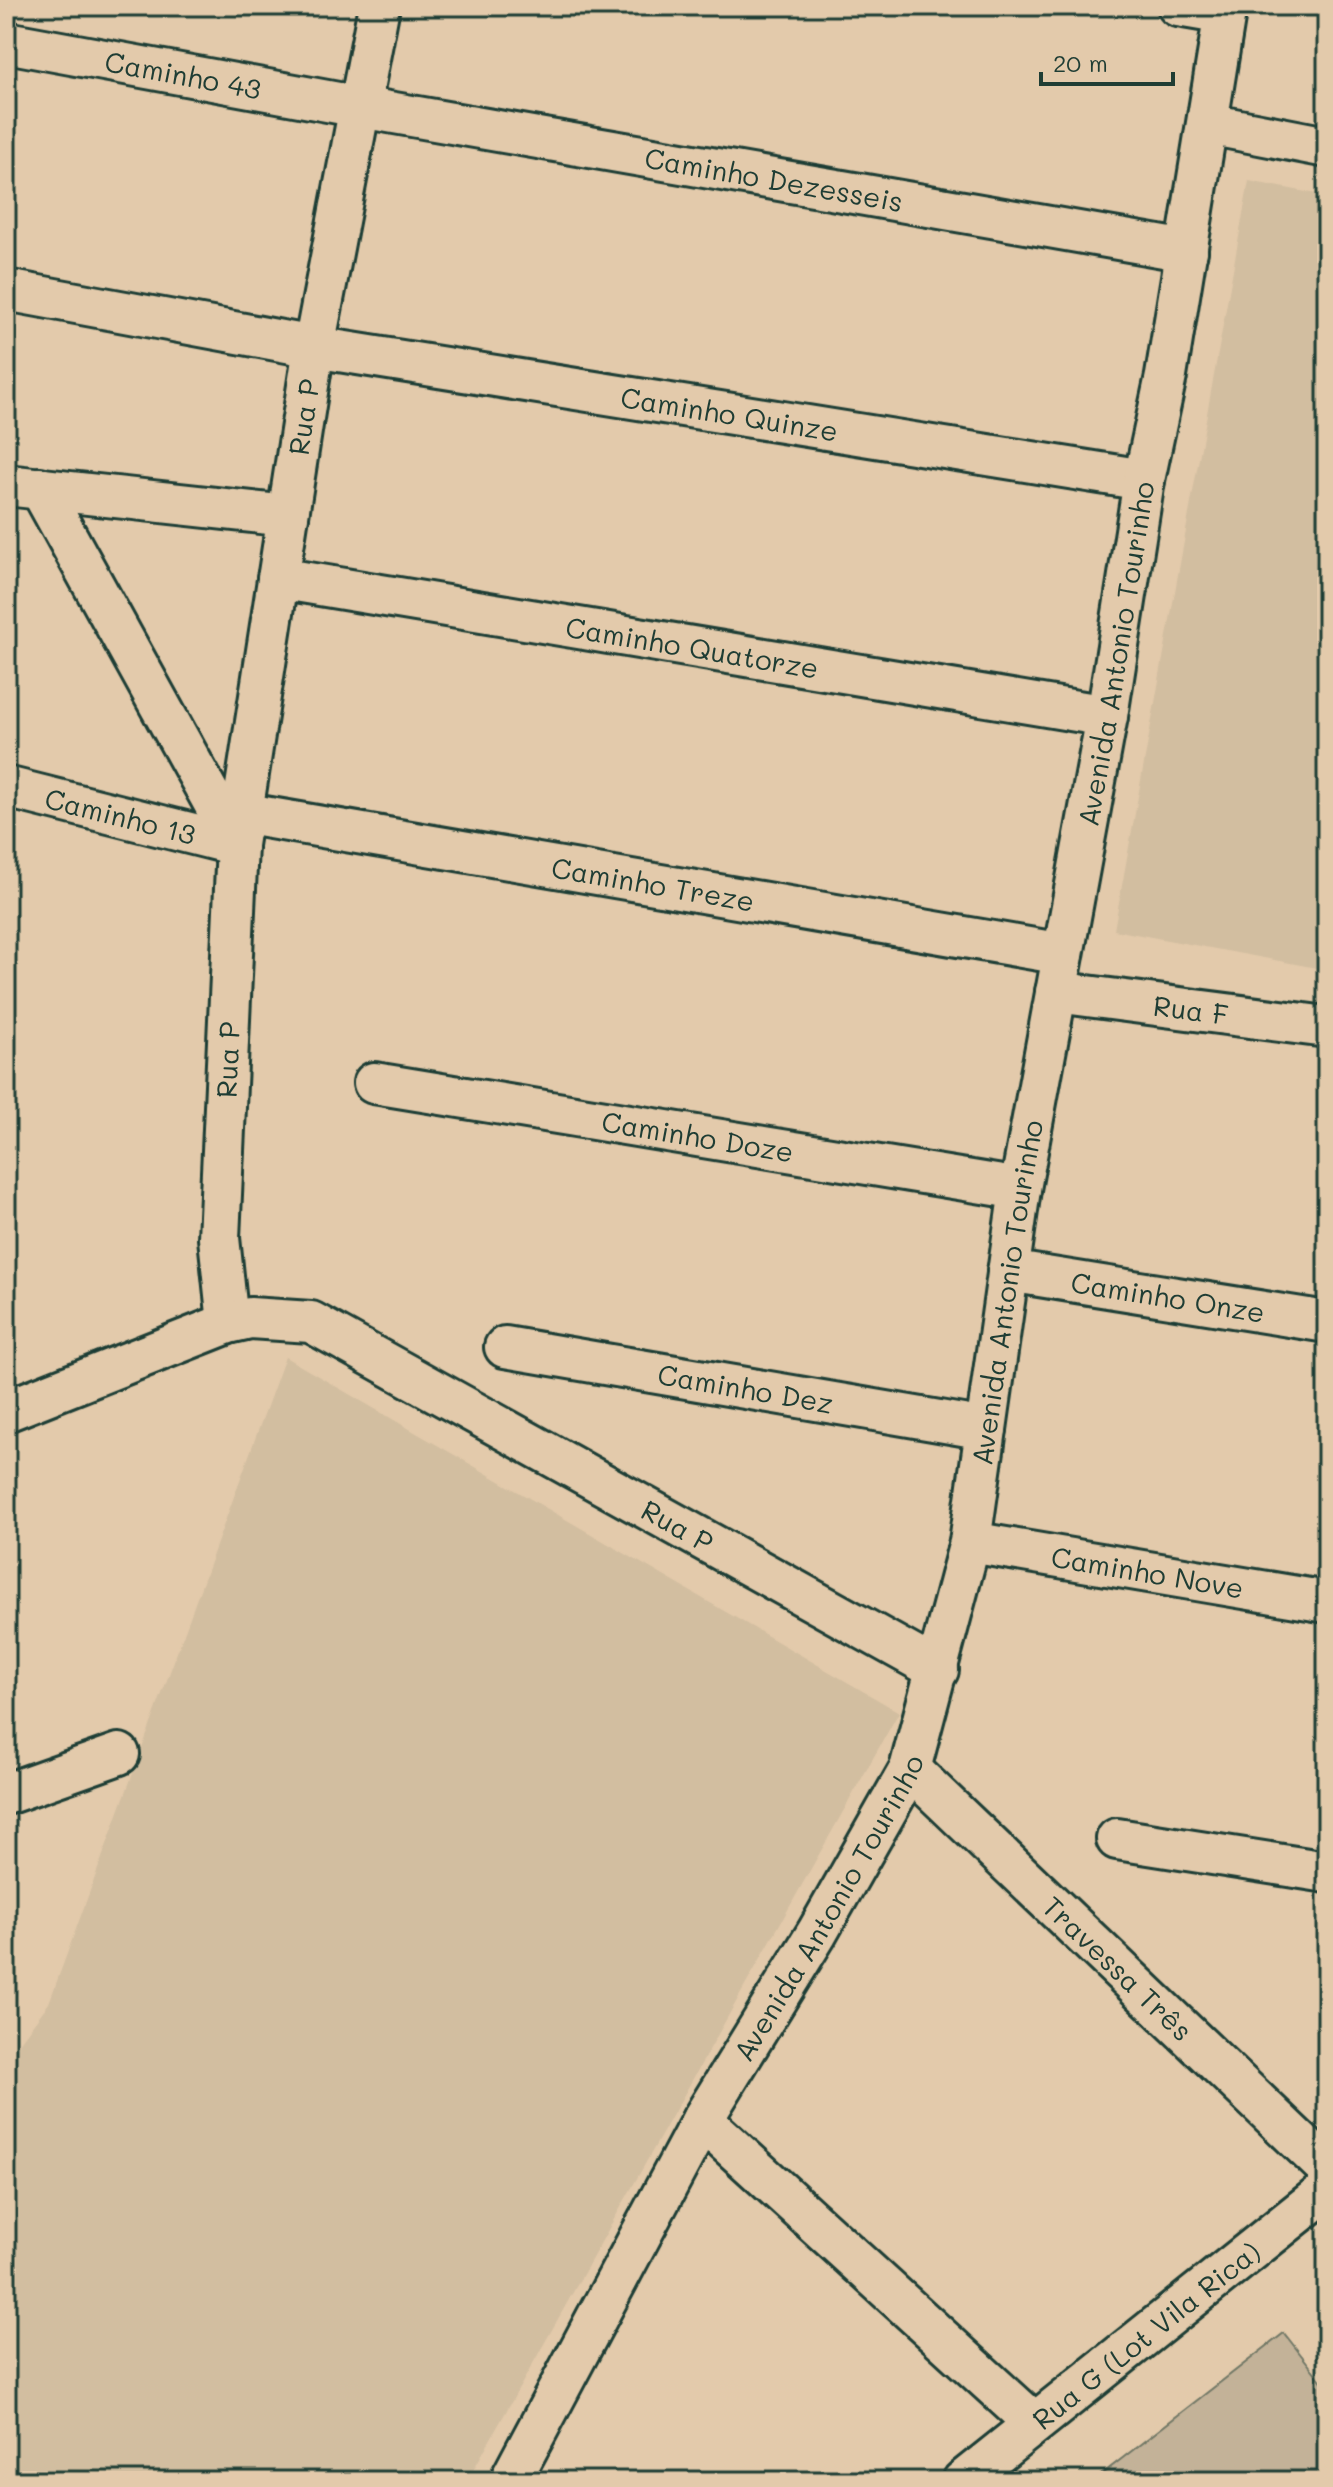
<svg xmlns="http://www.w3.org/2000/svg" width="1333" height="2487" viewBox="0 0 1333 2487" font-family="Mali,sans-serif">
  <style>
    .built { fill: #d2bea0 }
    .green { fill: #c3b298; stroke: #717866; stroke-width: 2 }
    .lines { fill: none; stroke-linecap: round; stroke-linejoin: round }
    .street-casing { stroke: #1f3d34; stroke-width: 46 }
    .street { stroke: #e3caab; stroke-width: 40 }
    .labels { text-anchor: middle; dominant-baseline: central; stroke-width: 6; stroke-linejoin: round; paint-order: stroke }
    .street-label { font-size: 28px; fill: #1f3d34; stroke: #e3caab }
  </style>
  <rect width="100%" height="100%" fill="#e3caab"/>
  <filter id="ink" filterUnits="userSpaceOnUse"><feTurbulence type="fractalNoise" baseFrequency=".0125" numOctaves="2"/><feDisplacementMap in="SourceGraphic" scale="16" xChannelSelector="R" yChannelSelector="G"/><feConvolveMatrix kernelMatrix="1 2 1 2 8 2 1 2 1" color-interpolation-filters="sRGB"/></filter>
  <g filter="url(#ink)">
    <!-- built -->
    <path class="built" d="M 1249,181 L 1327,196 L 1327,970 L 1114,930 Z
      M 285,1357 L 899,1712 L 467,2481 L 19,2481 L 6,2473 L 6,2060 L 49,2003 Z"/>
    <!-- green -->
    <path class="green" d="M 1284,2333 L 1327,2388 L 1327,2481 L 1093,2481 Z"/>
    <g class="lines">
      <defs>
        <g id="street">
          <path d="M 1178,6 L 1225,14"/>
          <path id="s1" d="M 6,42 L 360,107 L 1187,251"/>
          <path d="M 1208,124 L 1327,147"/>
          <path id="s2" d="M 6,290 L 314,347 L 1144,480"/>
          <path d="M 6,485 L 288,516"/>
          <path d="M 40,488 L 237,845"/>
          <path id="s3" d="M 278,578 L 1107,716"/>
          <path id="s4" d="M 6,787 L 237,845"/>
          <path id="s5" d="M 241,813 L 1063,954"/>
          <path id="s6" d="M 1056,992 L 1327,1027"/>
          <path id="s7" d="M 374,1083 L 1020,1189"/>
          <path id="s8" d="M 1008,1271 L 1327,1322"/>
          <path id="s9" d="M 228,1323 L 219,1238 L 237,845 L 314,347 L 379,6"/>
          <path id="s10" d="M 505,1347 L 986,1429"/>
          <path id="s11" d="M 6,1411 L 228,1323 L 250,1318 L 311,1322 L 938,1670"/>
          <path id="s12" d="M 970,1542 L 1327,1602"/>
          <path id="s13" d="M 910,1769 L 1327,2168"/>
          <path d="M 6,1794 L 119,1754"/>
          <path d="M 1117,1839 L 1327,1872"/>
          <path d="M 702,2120 L 1033,2422"/>
          <path id="s14" d="M 510,2481 L 702,2120 L 817,1933 L 910,1769 L 970,1542 L 1020,1189 L 1107,716 L 1144,480 L 1166,376 L 1226,6"/>
          <path id="s15" d="M 963,2481 L 1327,2190"/>
        </g>
      </defs>
      <!-- street casing -->
      <use href="#street" class="street-casing"/>
      <!-- street -->
      <use href="#street" class="street"/>
    </g>
  </g>
  <g class="labels">
    <!-- street labels -->
    <g class="street-label">
      <text stroke="none"><textPath href="#s1" startOffset="180">Caminho 43</textPath></text>
      <text stroke="none"><textPath href="#s1" startOffset="780">Caminho Dezesseis</textPath></text>
      <text stroke="none"><textPath href="#s2" startOffset="734">Caminho Quinze</textPath></text>
      <text stroke="none"><textPath href="#s9" startOffset="912">Rua P</textPath></text>
      <text stroke="none"><textPath href="#s3" startOffset="420">Caminho Quatorze</textPath></text>
      <text stroke="none"><textPath href="#s14" startOffset="1952">Avenida Antonio Tourinho</textPath></text>
      <text stroke="none"><textPath href="#s4" startOffset="118">Caminho 13</textPath></text>
      <text stroke="none"><textPath href="#s5" startOffset="418">Caminho Treze</textPath></text>
      <text stroke="none"><textPath href="#s6" startOffset="136">Rua F</textPath></text>
      <text stroke="none"><textPath href="#s9" startOffset="264">Rua P</textPath></text>
      <text stroke="none"><textPath href="#s7" startOffset="328">Caminho Doze</textPath></text>
      <text stroke="none"><textPath href="#s14" startOffset="1304">Avenida Antonio Tourinho</textPath></text>
      <text stroke="none"><textPath href="#s8" startOffset="162">Caminho Onze</textPath></text>
      <text stroke="none"><textPath href="#s10" startOffset="244">Caminho Dez</textPath></text>
      <text stroke="none"><textPath href="#s11" startOffset="742">Rua P</textPath></text>
      <text stroke="none"><textPath href="#s12" startOffset="180">Caminho Nove</textPath></text>
      <text stroke="none"><textPath href="#s14" startOffset="656">Avenida Antonio Tourinho</textPath></text>
      <text stroke="none"><textPath href="#s13" startOffset="288">Travessa Três</textPath></text>
      <text stroke="none"><textPath href="#s15" startOffset="234">Rua G (Lot Vila Rica)</textPath></text>
    </g>
  </g>
  <!-- margin -->
  <rect width="1333" height="2487" fill="none" stroke="#e3caab" stroke-width="32"/>
  <rect x="16" y="16" width="1301" height="2455" fill="none" stroke="#1f3d34" stroke-width="3" filter="url(#ink)"/>
  <!-- scale -->
  <path d="M1041 72v12h132v-12" fill="none" stroke="#1f3d34" stroke-width="4"/>
  <text x="1053" y="72" font-size="24" fill="#1f3d34" stroke="#e3caab" stroke-width="6" paint-order="stroke">20 m</text>
</svg>
